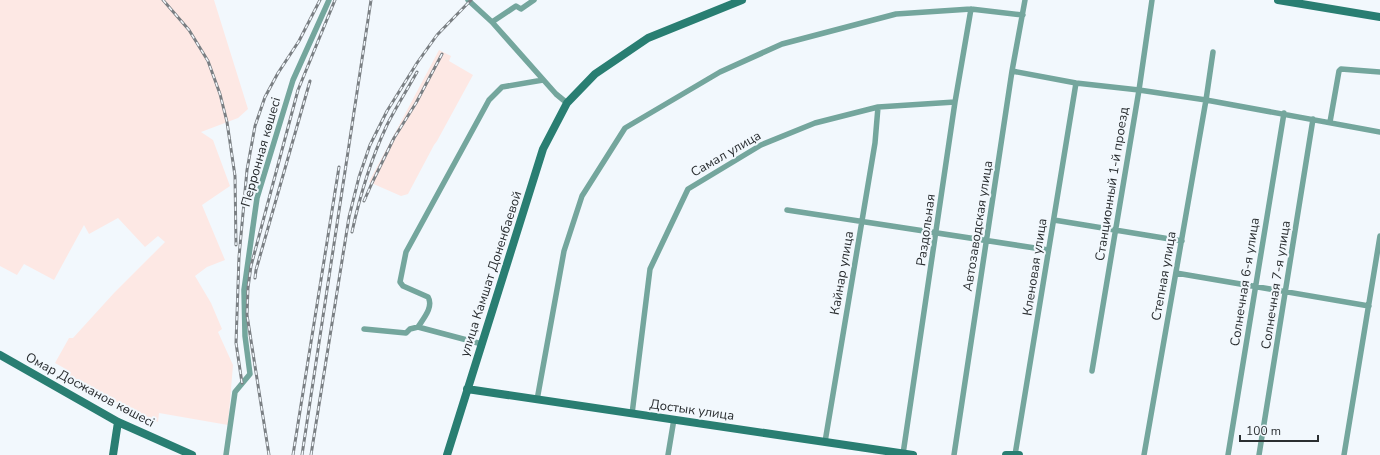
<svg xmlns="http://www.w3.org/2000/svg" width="1380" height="455" viewBox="0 0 1380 455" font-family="'Nunito Sans',sans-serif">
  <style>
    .industrial { fill: #fde8e4 }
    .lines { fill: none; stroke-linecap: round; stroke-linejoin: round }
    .street { stroke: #74a69d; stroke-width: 5.5 }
    .secondary { stroke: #297e72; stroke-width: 8 }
    .rail-casing { stroke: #7a7f83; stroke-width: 3 }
    .rail { stroke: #f2f8fd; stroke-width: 1.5; stroke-dasharray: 4.5; stroke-linecap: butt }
    .labels { text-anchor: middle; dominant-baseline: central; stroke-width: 4; stroke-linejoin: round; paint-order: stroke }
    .street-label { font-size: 13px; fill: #2a2e31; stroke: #f2f8fd }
  </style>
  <rect width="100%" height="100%" fill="#f2f8fd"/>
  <!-- industrial -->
  <path class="industrial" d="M 0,0 L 214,0 L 248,109 L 238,118 L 201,132 L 213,140 L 230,186 L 202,205 L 225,260 L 207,267 L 195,276 L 211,303 L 222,329 L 218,332 L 233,365 L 228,425 L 159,413 L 158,422 L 61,375 L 64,368 L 55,363 L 69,338 L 73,338 L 114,293 L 165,242 L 158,236 L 145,247 L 118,218 L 89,234 L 84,225 L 54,280 L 24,264 L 17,275 L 0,266 Z
    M 439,50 L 451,56 L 449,61 L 473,75 L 437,141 L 434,145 L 408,194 L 401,196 L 369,182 Z"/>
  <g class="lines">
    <!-- street -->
    <path class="street" d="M 468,0 L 492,22 L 556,94 L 567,103
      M 492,22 L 516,6 L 521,9 L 534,0
      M 1012,71 L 1076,83 L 1139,90 L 1206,100 L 1380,132
      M 1330,122 L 1339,71 L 1341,69 L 1380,72
      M 787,210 L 1048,250
      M 1054,220 L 1182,241
      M 1176,273 L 1369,306
      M 418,327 C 423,319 434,307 428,297 L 403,286 L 400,282 L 406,252 L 489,100 L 502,87 L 543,80
      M 364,329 L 406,333 L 410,329 L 418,327 L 482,344
      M 1092,371 L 1139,90 L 1152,0
      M 537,400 L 564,251 L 582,196 L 625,128 L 720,72 L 782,44 L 896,14 L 971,9 L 1023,15
      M 632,414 L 650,269 L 688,189 L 761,145 L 815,123 L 878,107 L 955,102
      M 825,442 L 875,143 L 878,107
      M 903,454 L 955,102 L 971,9
      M 226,455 L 235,392 L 250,374 L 245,336 L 244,290 L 257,198 L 293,80 L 329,0
      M 668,455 L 674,419
      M 954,455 L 1012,71 L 1025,0
      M 1015,455 L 1076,83
      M 1144,455 L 1206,100 L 1213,52
      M 1228,455 L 1284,113
      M 1259,455 L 1313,119
      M 1344,455 L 1380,236"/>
    <!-- secondary -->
    <path class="secondary" d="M 1278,0 L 1380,17
      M 0,355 L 118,422 L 192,455
      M 467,389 L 913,455
      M 113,455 L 118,422
      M 447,455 L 543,149 L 567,103 L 595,74 L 648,38 L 742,0
      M 1006,455 L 1019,455"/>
    <defs>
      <path id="rail" d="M 163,0 L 189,30 L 208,61 L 220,94 L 227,122 L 235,176 L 236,245
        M 364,201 L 372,183 L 394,138 L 416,103 L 442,54
        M 352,232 C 360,195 371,159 387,125 C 396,107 407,90 417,72
        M 255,278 L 256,270 L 310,81
        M 242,383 L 236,343 L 239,257 L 247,170 L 255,126 L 265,97 L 278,73 L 299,41 L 320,0
        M 269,455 L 247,315 L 248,288 L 251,266 L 298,90 L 335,0
        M 293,455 L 339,167
        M 302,455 L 371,0
        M 311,455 L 349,217 L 359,177 L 370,145 L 387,111 L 417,63 L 437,35 L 471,0"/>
    </defs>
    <!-- rail casing -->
    <use href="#rail" class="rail-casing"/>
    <!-- rail -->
    <use href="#rail" class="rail"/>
  </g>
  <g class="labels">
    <!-- street labels -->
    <g class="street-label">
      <text transform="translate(261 152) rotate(-74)">Перронная көшесі</text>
      <text transform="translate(726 154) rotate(-30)">Самал улица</text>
      <text transform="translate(1112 184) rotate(-81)">Станционный 1-й проезд</text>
      <text transform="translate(978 226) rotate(-81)">Автозаводская улица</text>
      <text transform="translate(926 230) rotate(-82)">Раздольная</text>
      <text transform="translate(1035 267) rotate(-81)">Кленовая улица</text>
      <text transform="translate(842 273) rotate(-80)">Кайнар улица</text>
      <text transform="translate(491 274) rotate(-72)">улица Камшат Доненбаевой</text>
      <text transform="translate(1164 276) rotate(-80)">Степная улица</text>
      <text transform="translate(1245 282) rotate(-81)">Солнечная 6-я улица</text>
      <text transform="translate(1276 285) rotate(-81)">Солнечная 7-я улица</text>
      <text transform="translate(90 390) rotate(28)">Омар Досжанов көшесі</text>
      <text transform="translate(692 410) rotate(8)">Достык улица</text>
    </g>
  </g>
  <!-- scale -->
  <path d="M1240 435v6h78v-6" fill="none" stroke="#2a2e31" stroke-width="2"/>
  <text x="1246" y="435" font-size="12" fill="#2a2e31" stroke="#f2f8fd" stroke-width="3" paint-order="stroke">100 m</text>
</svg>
